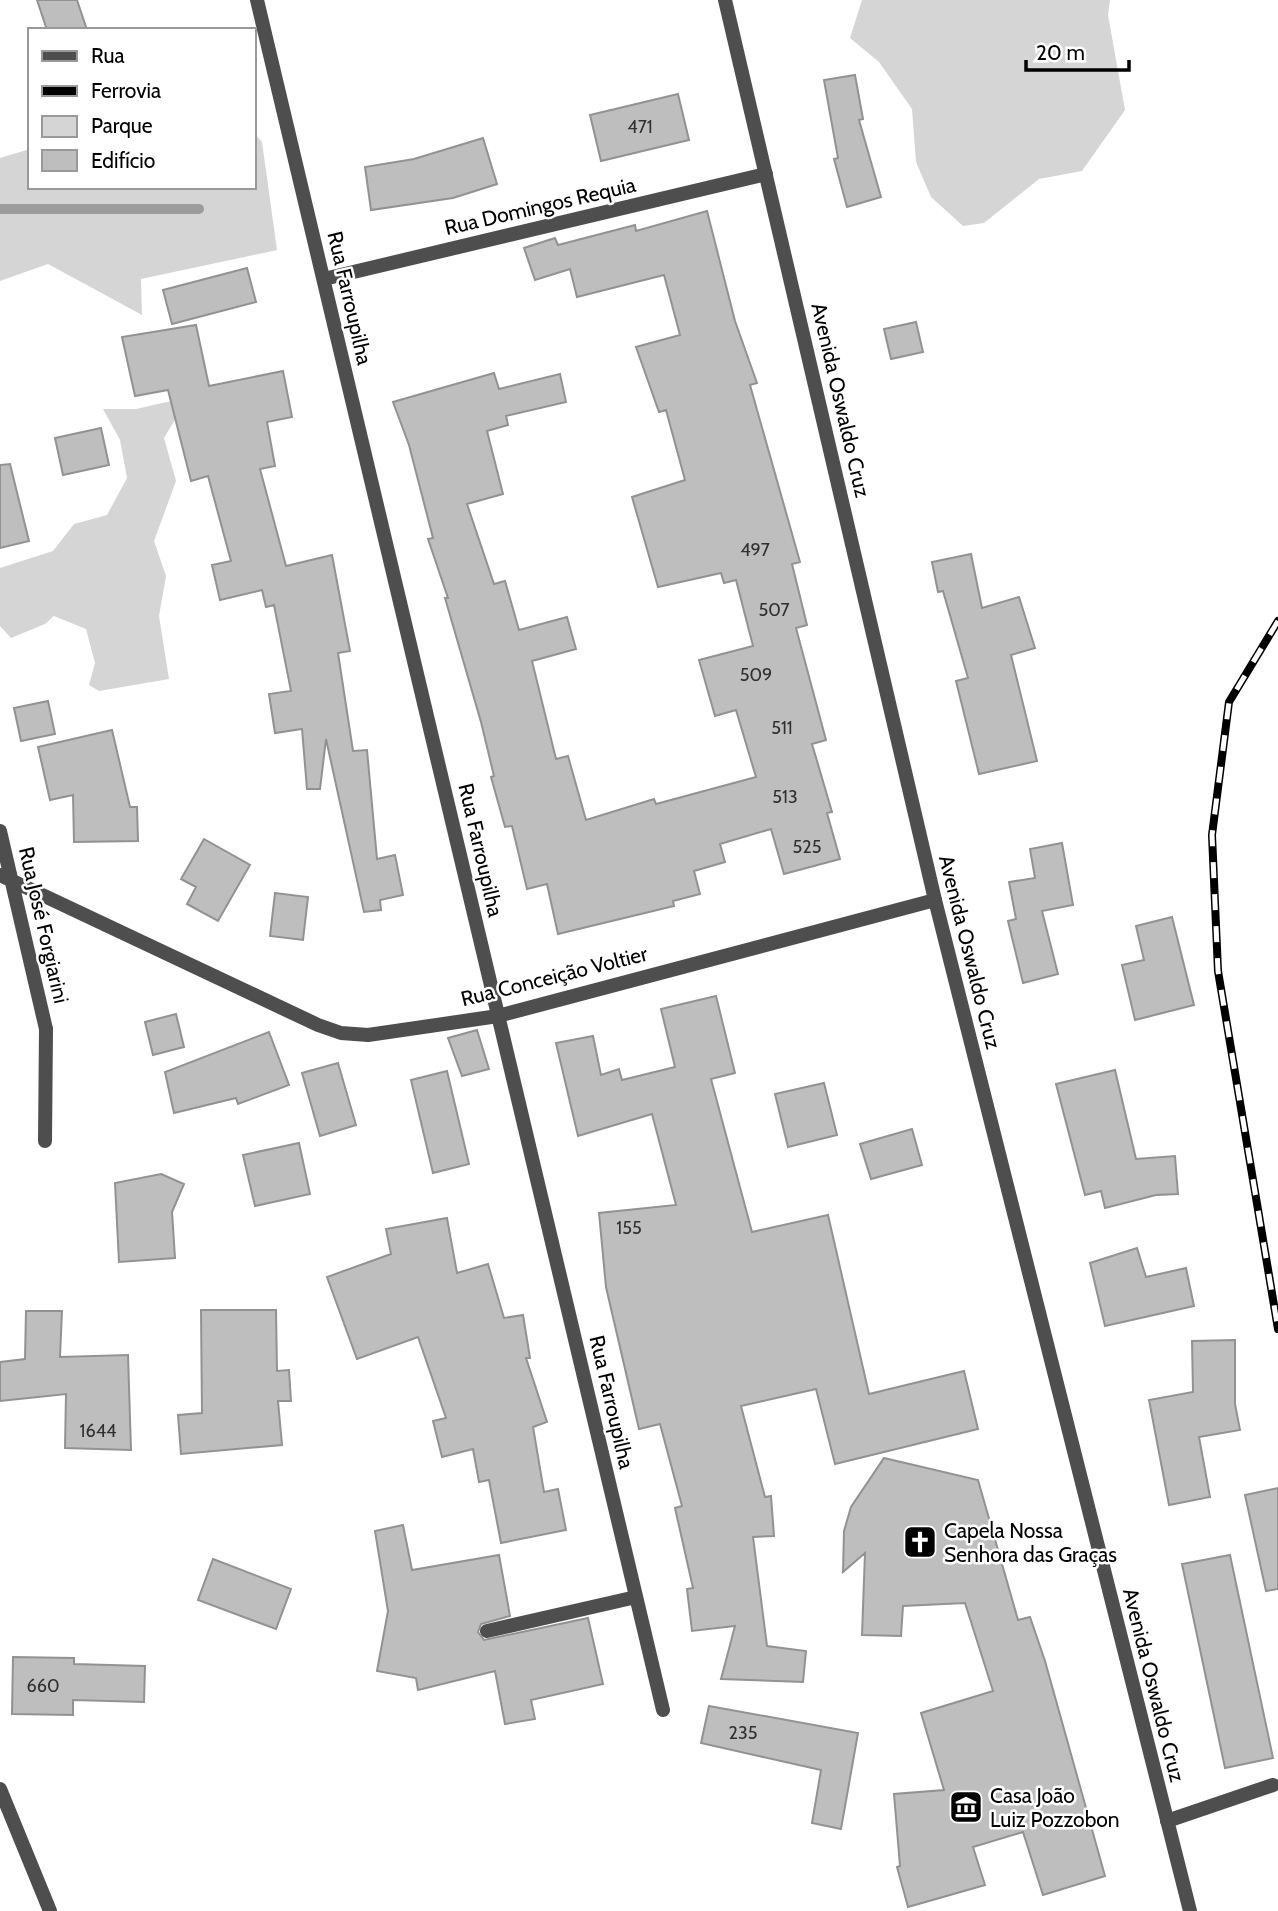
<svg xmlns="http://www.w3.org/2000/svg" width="1278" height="1911" viewBox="0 0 1278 1911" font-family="Cabin,sans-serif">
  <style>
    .green { fill: #d5d5d5 }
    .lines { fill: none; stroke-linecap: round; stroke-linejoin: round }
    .stream { stroke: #9c9c9c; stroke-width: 10 }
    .building { fill: #bebebe; stroke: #929292; stroke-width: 2 }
    .service { stroke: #4e4e4e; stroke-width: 14 }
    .minor { stroke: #4e4e4e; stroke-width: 14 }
    .tertiary { stroke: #4e4e4e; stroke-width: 14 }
    .rail-casing { stroke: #000; stroke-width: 8 }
    .rail { stroke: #fff; stroke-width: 5; stroke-dasharray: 16; stroke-linecap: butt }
    .labels { text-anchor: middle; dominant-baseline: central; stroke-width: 5; stroke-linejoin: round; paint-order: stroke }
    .number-label { font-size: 18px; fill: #303030 }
    .street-label { font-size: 21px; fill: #000; stroke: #fff }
    .poi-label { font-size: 21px; fill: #000; stroke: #fff; text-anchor: start }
  </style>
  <rect width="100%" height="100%" fill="#fff"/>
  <!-- green -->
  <path class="green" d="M 862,0 L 1110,0 L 1108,15 L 1125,110 L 1082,171 L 1039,179 L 984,223 L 963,226 L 931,197 L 916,162 L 912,109 L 879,62 L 850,38 Z
    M 254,133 L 262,142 L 277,250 L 141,279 L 142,315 L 48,264 L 0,281 L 0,158 L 30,149 L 30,187 L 254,187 Z
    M 207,393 L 176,418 L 164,438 L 176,481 L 154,541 L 166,576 L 159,616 L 169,679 L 99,691 L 89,685 L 95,663 L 86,629 L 54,616 L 45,624 L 11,638 L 0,626 L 0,568 L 53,551 L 74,524 L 107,515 L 127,478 L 120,440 L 103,409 L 136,409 Z"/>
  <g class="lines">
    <!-- stream -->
    <path class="stream" d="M 0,209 L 199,209"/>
  </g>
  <!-- building -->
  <path class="building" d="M 37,0 L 77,0 L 87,30 L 47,30 Z
    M 855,75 L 863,119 L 859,120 L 881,197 L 847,207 L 834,159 L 838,158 L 824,80 Z
    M 678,94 L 689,140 L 601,161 L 590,115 Z
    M 483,138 L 497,184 L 453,198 L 371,210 L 365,167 L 414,159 Z
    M 707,211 L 735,321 L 757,383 L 750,385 L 800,562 L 792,564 L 807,625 L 796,628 L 826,740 L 812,744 L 832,812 L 827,813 L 840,859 L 784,874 L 771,829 L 720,844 L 725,862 L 694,871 L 700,894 L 673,901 L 674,906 L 558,934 L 547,884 L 527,889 L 512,826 L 505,827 L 491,777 L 494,776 L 481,722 L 445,598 L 448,598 L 428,539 L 433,538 L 409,445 L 393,402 L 494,373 L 499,389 L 560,374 L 566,402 L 506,416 L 508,425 L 487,431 L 503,494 L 467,504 L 494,584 L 505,581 L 519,630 L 567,617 L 576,649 L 532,661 L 556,759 L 568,756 L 586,820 L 654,799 L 656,804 L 756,777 L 736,710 L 715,716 L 699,660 L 753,646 L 736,580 L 724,583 L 721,573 L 658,587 L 632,497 L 685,480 L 666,410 L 659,412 L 636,347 L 680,335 L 664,275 L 577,297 L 570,269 L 535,280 L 524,248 L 555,238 L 558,245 L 635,225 L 636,231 Z
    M 247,268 L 256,302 L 172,324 L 163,290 Z
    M 916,322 L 923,352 L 891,359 L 884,329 Z
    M 196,325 L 209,386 L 283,371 L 292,417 L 267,422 L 275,466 L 260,469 L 286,566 L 332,555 L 350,651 L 338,653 L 353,751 L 367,750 L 377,859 L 395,855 L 403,895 L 380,900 L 381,910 L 364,912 L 326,739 L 320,789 L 307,789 L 302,729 L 275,733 L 269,694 L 291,691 L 274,605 L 266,607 L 262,590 L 220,600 L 212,565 L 231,561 L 208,476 L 191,481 L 168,390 L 135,396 L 122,337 Z
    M 101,428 L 109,465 L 63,475 L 55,438 Z
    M 10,464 L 29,541 L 0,548 L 0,465 Z
    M 971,554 L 982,608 L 1019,597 L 1035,648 L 1011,655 L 1037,761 L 979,774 L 956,681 L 968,678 L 943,591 L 938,592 L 932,562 Z
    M 48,701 L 55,734 L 21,741 L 14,708 Z
    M 112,730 L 130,807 L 137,807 L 138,841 L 74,842 L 73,795 L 50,800 L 38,747 Z
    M 204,839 L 250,865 L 218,921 L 187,904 L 196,887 L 181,879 Z
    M 1062,843 L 1073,905 L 1042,911 L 1058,974 L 1023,983 L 1008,921 L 1016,919 L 1009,882 L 1035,878 L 1030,849 Z
    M 275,893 L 308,897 L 303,940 L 270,936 Z
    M 1172,917 L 1194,1005 L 1135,1020 L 1122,965 L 1144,960 L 1136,926 Z
    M 716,996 L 735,1073 L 711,1079 L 752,1232 L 828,1215 L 869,1394 L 964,1371 L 978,1429 L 835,1464 L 816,1389 L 741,1406 L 765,1497 L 771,1496 L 774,1536 L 753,1537 L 767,1646 L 806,1651 L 803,1682 L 721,1679 L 735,1626 L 692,1631 L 687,1589 L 693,1588 L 675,1508 L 682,1506 L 660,1424 L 639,1429 L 606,1287 L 599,1213 L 676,1205 L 652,1114 L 578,1136 L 556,1043 L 593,1036 L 601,1075 L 619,1069 L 622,1080 L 675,1067 L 661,1009 Z
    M 176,1014 L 184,1047 L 153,1055 L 145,1022 Z
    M 477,1030 L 489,1069 L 462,1076 L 448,1038 Z
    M 269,1032 L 289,1085 L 238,1104 L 236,1098 L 174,1113 L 165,1072 Z
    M 338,1063 L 356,1125 L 320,1136 L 302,1073 Z
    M 1115,1070 L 1136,1159 L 1175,1156 L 1178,1194 L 1156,1195 L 1105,1208 L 1101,1191 L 1085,1195 L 1056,1084 Z
    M 447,1071 L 469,1164 L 433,1173 L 411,1080 Z
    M 824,1083 L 837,1135 L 788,1147 L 775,1094 Z
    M 912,1129 L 922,1165 L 871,1179 L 860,1144 Z
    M 299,1143 L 310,1194 L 255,1206 L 243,1155 Z
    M 161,1174 L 184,1184 L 172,1212 L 175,1258 L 119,1262 L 115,1183 Z
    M 447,1218 L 457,1273 L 488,1264 L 504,1318 L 523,1315 L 530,1358 L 526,1358 L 547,1422 L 533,1427 L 544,1492 L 558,1489 L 566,1530 L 501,1543 L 489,1480 L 479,1482 L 473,1449 L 442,1457 L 433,1421 L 446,1418 L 418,1337 L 357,1359 L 327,1277 L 391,1254 L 386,1229 Z
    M 1137,1248 L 1146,1277 L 1186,1268 L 1194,1306 L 1105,1326 L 1090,1263 Z
    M 201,1310 L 276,1310 L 277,1371 L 289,1370 L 291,1401 L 278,1401 L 282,1445 L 181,1454 L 178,1415 L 202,1413 Z
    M 26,1311 L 62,1311 L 60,1357 L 128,1355 L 131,1450 L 65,1448 L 66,1394 L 0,1401 L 0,1362 L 25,1359 Z
    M 1235,1340 L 1235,1404 L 1240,1430 L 1199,1437 L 1210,1497 L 1169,1505 L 1149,1400 L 1193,1392 L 1192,1341 Z
    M 884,1458 L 978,1480 L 1018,1620 L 1030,1617 L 1045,1661 L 1105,1876 L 1043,1895 L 1023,1832 L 973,1847 L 985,1885 L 908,1907 L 897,1867 L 900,1866 L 894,1794 L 944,1790 L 921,1713 L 993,1691 L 965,1603 L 903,1606 L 901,1636 L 862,1635 L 865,1553 L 843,1572 L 844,1531 L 851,1507 Z
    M 1278,1488 L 1278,1589 L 1266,1591 L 1245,1495 Z
    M 403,1525 L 412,1570 L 499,1555 L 510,1616 L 481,1624 L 478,1632 L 484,1640 L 588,1618 L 603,1684 L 531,1700 L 535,1719 L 505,1724 L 495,1671 L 418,1690 L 416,1678 L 377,1671 L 388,1611 L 375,1531 Z
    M 1230,1555 L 1273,1758 L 1225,1768 L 1182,1564 Z
    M 213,1559 L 291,1589 L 276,1629 L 198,1600 Z
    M 13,1657 L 74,1658 L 74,1664 L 145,1666 L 144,1702 L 73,1700 L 73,1715 L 12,1714 Z
    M 709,1706 L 858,1733 L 841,1829 L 812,1823 L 821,1770 L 701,1743 Z"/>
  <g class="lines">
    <!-- service -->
    <path class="service" d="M 45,1141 L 46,1029
      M 487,1631 L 636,1597
      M 1167,1821 L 1273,1785"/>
    <!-- minor -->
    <path class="minor" d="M 257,0 L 663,1710
      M 324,279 L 766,174
      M 0,831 L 46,1029
      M 0,875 L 318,1025 L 341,1033 L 368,1035 L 498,1016 L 935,900
      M 0,1789 L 50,1911"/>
    <!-- tertiary -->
    <path class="tertiary" d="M 725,0 L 935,900 L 1190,1911"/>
    <defs>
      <path id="rail" d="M 1278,621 L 1229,702 L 1212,835 L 1218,971 L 1278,1329"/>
    </defs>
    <!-- rail casing -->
    <use href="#rail" class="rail-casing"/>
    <!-- rail -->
    <use href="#rail" class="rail"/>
  </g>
  <!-- icons -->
  <defs>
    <symbol id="church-square" viewBox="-11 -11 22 22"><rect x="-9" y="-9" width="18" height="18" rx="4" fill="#000" stroke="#fff"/><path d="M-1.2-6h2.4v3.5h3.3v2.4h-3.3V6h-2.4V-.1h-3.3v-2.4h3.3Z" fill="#fff"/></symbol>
    <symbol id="museum-square" viewBox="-11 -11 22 22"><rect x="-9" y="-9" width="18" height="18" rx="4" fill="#000" stroke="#fff"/><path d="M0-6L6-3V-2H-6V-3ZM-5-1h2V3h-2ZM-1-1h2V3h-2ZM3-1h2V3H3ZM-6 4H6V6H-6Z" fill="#fff"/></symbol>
  </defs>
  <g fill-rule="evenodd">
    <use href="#church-square" x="901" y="1523" width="38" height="38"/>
    <use href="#museum-square" x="947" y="1788" width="38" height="38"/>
  </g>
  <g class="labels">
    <!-- number labels -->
    <g class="number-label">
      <text x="640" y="127">471</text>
      <text x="755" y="550">497</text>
      <text x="774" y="610">507</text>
      <text x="756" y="675">509</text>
      <text x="782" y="728">511</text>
      <text x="785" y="797">513</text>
      <text x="807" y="847">525</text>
      <text x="629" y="1228">155</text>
      <text x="98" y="1431">1644</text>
      <text x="43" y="1686">660</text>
      <text x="743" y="1733">235</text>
    </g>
    <!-- street labels -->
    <g class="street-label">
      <text transform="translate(540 206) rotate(-13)">Rua Domingos Requia</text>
      <text transform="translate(350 298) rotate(77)">Rua Farroupilha</text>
      <text transform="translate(841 400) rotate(77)">Avenida Oswaldo Cruz</text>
      <text transform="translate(481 850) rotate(77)">Rua Farroupilha</text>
      <text transform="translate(44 925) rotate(77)">Rua José Forgiarini</text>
      <text transform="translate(970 952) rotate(76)">Avenida Oswaldo Cruz</text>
      <text transform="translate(554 976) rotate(-14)">Rua Conceição Voltier</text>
      <text transform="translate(612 1402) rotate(77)">Rua Farroupilha</text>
      <text transform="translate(1154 1685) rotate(76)">Avenida Oswaldo Cruz</text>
    </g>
    <!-- poi labels -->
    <g class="poi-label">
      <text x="944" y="1530">Capela Nossa<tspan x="944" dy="24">Senhora das Graças</tspan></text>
      <text x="990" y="1795">Casa João<tspan x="990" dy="24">Luiz Pozzobon</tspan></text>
    </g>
  </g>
  <!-- legend -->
  <rect x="28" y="28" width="228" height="161" fill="#ffffff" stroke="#999999" stroke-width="2"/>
  <rect x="42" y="51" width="35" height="10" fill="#4e4e4e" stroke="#999999" stroke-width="2"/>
  <text x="91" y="63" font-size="21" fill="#000000">Rua</text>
  <rect x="42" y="86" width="35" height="10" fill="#000000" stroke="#999999" stroke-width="2"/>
  <text x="91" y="98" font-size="21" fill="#000000">Ferrovia</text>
  <rect x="42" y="116" width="35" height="21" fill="#d5d5d5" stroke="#999999" stroke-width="2"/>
  <text x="91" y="133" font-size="21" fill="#000000">Parque</text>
  <rect x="42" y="150" width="35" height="21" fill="#bebebe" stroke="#999999" stroke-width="2"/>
  <text x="91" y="168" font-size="21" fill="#000000">Edifício</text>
  <!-- scale -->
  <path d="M1026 60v10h103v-10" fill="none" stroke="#000000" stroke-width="3.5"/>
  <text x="1036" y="60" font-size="21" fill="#000000" stroke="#ffffff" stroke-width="5" paint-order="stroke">20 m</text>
</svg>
